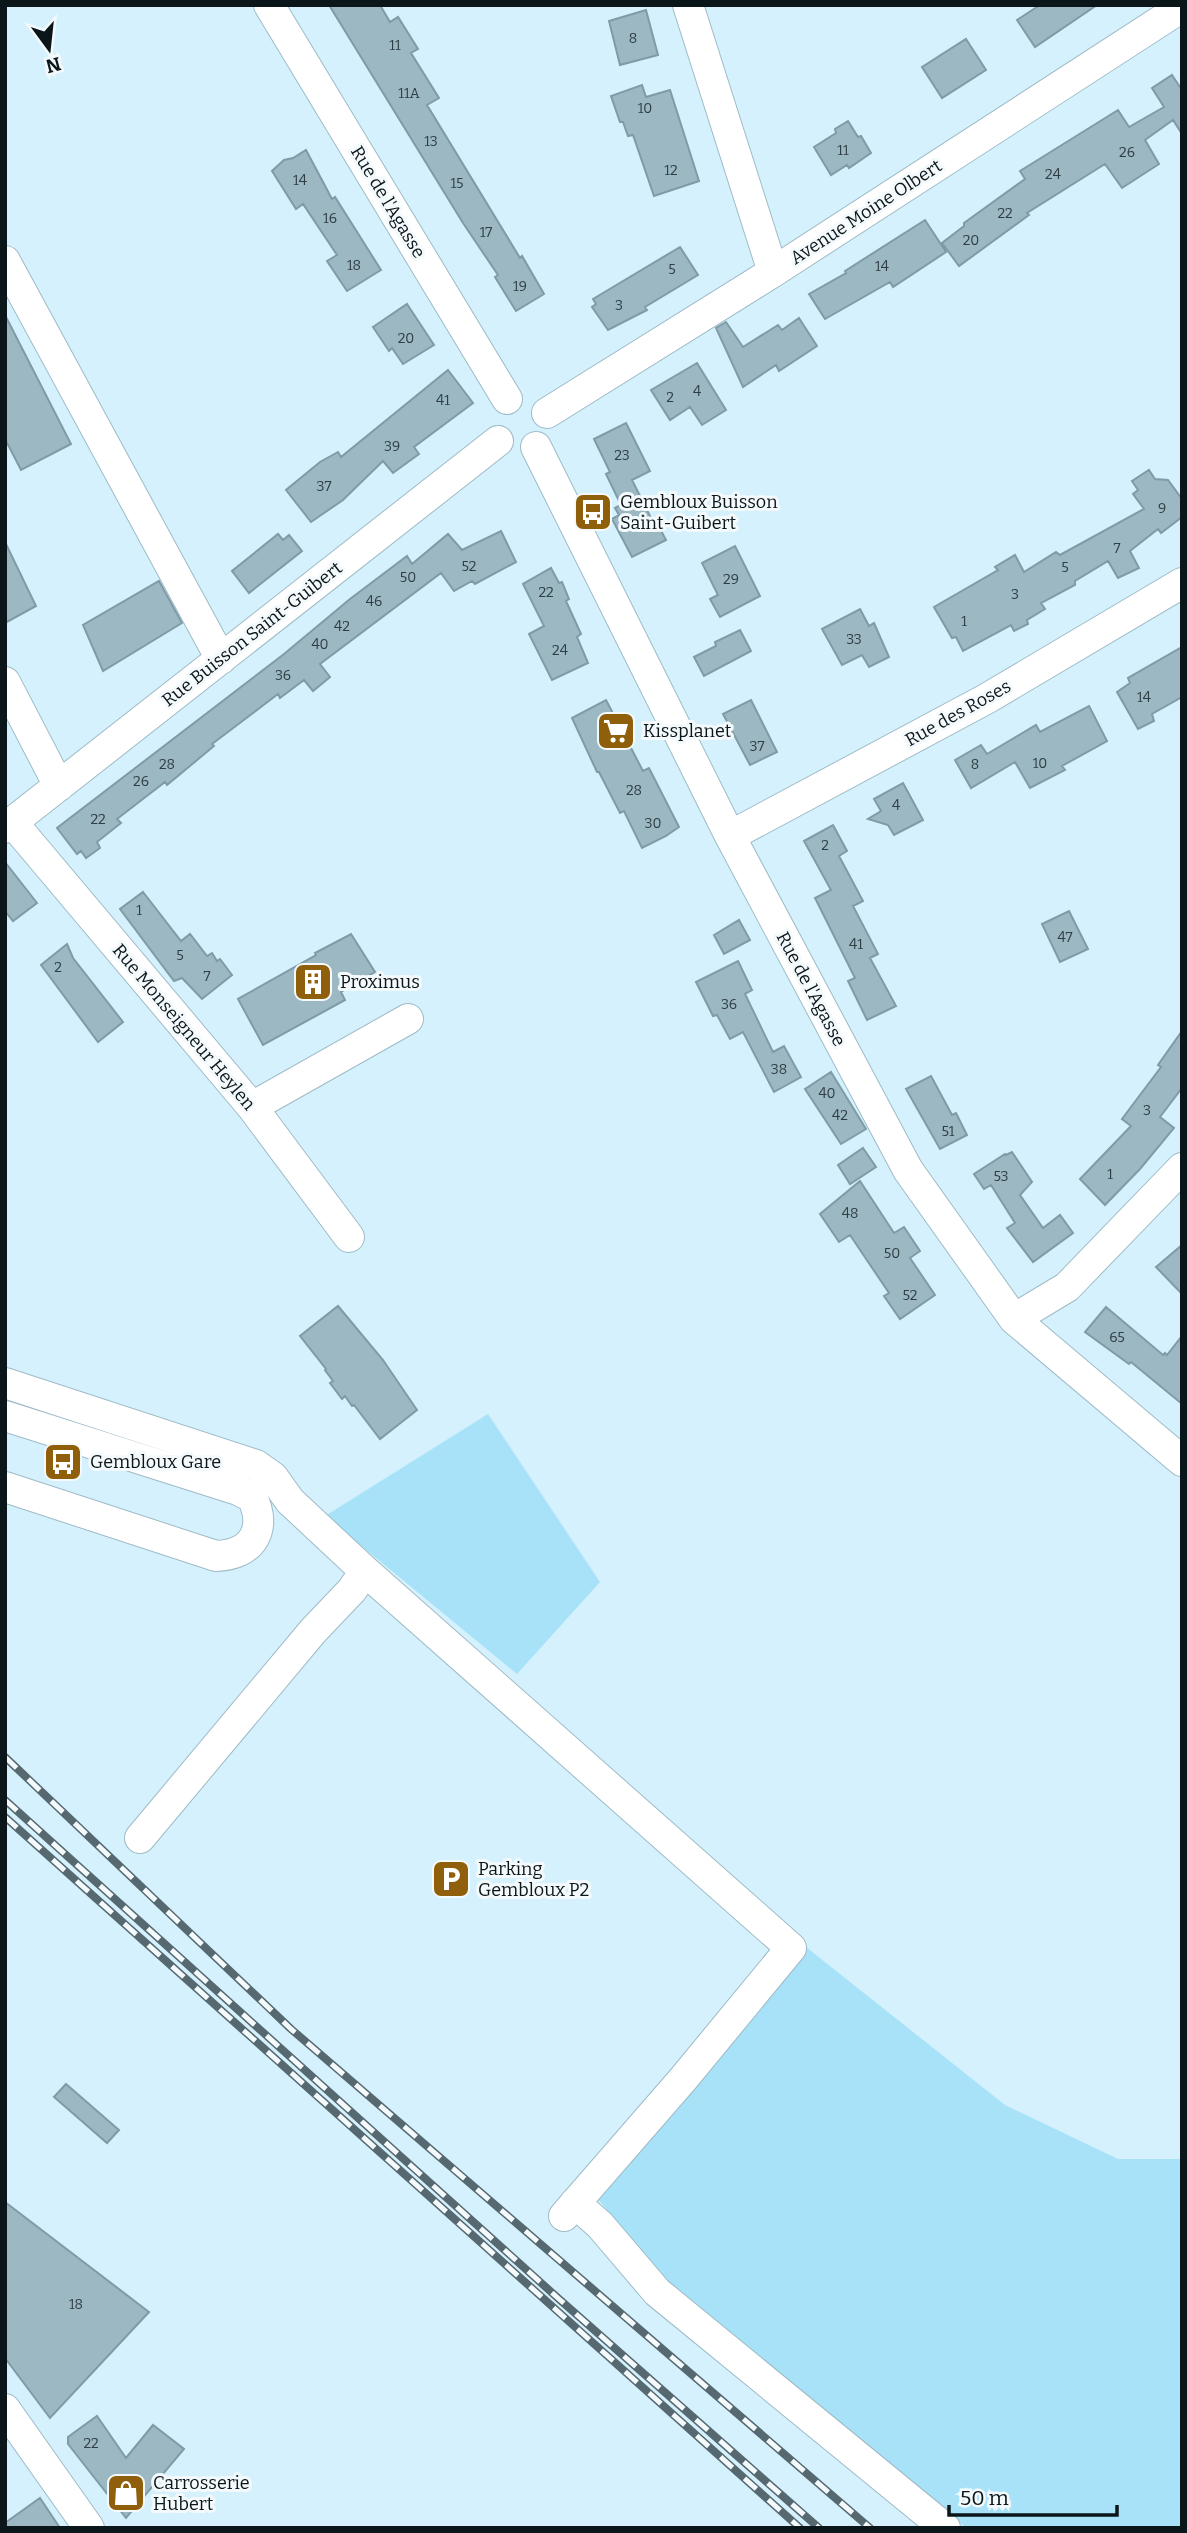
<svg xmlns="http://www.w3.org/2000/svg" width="1187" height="2533" viewBox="0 0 1187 2533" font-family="Bitter,serif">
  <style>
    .green { fill: #a8e2f8 }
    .building { fill: #9cb8c3; stroke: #7f9ba6; stroke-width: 2 }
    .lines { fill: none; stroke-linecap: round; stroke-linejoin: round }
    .minor-casing { stroke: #9ebbc6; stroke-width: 32 }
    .minor { stroke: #fff; stroke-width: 30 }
    .rail-casing { stroke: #576970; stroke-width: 8 }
    .rail { stroke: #f4fafc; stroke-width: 5; stroke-dasharray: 16; stroke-linecap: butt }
    .labels { text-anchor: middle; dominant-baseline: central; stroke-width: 6; stroke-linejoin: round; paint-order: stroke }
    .number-label { font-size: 14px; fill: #2f3e44 }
    .street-label { font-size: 18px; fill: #0b161a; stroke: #f4fafc }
    .poi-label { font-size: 18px; fill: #0b161a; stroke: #f4fafc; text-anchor: start }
  </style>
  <rect width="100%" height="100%" fill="#d4f1fd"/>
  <!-- green -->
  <path class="green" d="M 488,1414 L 600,1582 L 517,1674 L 325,1516 Z
    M 806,1947 L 1005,2105 L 1118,2159 L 1182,2159 L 1182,2528 L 966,2528 L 666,2280 L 597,2198 Z"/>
  <!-- building -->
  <path class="building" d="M 329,5 L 380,5 L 390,22 L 398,17 L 418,49 L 411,53 L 439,98 L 427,105 L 520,258 L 522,256 L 544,294 L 516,311 L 495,277 L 498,275 L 463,223 Z
    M 1040,5 L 1097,5 L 1035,47 L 1017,20 Z
    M 646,10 L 658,55 L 620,65 L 609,21 Z
    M 966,39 L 986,70 L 942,98 L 922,67 Z
    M 1172,75 L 1182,90 L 1182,134 L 1173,120 L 1145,140 L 1159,164 L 1122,188 L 1105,164 L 1027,213 L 1029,215 L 959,266 L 942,243 L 964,226 L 964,223 L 1025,179 L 1020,171 L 1118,110 L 1129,127 L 1164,107 L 1152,88 Z
    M 642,85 L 646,97 L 670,90 L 699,181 L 654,196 L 633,135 L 628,136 L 623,122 L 620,122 L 611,96 Z
    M 848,121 L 858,137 L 861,136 L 871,153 L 849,168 L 847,165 L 831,175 L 814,147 L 836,133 L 835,129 Z
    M 306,150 L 332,199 L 335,197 L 381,270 L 347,291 L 327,261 L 337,255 L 303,204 L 296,209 L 272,171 L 284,160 L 293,158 Z
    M 925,220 L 946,252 L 893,287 L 890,282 L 825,319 L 809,294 L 846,273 L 845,271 Z
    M 680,247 L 698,275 L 645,307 L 647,310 L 608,330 L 592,307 L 596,304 L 593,299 Z
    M 407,304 L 434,345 L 403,364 L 392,348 L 389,351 L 373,327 Z
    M 5,315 L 71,444 L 21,470 L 5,439 Z
    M 799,318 L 817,346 L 779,371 L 776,365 L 743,387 L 716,328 L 726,322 L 743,347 L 778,325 L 782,330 Z
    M 697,363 L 726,410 L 702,425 L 690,407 L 670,420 L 651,390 Z
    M 448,370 L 473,403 L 414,447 L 419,454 L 393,473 L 383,461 L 343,500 L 311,522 L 286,490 L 320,462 L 338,452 L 341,457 Z
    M 626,423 L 650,471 L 632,480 L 655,526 L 658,525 L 666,540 L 632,557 L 612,519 L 619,515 L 615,508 L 621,505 L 606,474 L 610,472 L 594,439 Z
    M 1149,470 L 1155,479 L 1168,480 L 1182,499 L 1182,517 L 1161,533 L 1158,529 L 1130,551 L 1139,568 L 1118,578 L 1108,561 L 1075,581 L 1075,585 L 1041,603 L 1045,609 L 1027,620 L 1028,624 L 1014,631 L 1011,625 L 963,651 L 956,637 L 952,638 L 934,607 L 998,570 L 995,567 L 1015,555 L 1024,572 L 1056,552 L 1060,555 L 1144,509 L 1133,494 L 1138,490 L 1132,481 Z
    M 501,531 L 516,562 L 475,584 L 472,581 L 454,591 L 441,573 L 320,664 L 330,677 L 313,691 L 304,680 L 280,698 L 278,694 L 212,744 L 214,746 L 167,785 L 165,782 L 117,819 L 121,823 L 97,842 L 100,848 L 86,858 L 81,851 L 77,854 L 57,828 L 284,654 L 350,599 L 407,556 L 412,564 L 448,534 L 462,550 Z
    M 278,534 L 283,540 L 289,535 L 302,551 L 249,593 L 232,571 Z
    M 5,542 L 36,606 L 5,623 Z
    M 735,546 L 760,596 L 720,617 L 710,599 L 718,595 L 702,563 Z
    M 551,568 L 559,583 L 562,582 L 569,599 L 566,601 L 581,634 L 577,637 L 588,663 L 552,680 L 529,634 L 544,626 L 523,584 Z
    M 159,581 L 182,623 L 103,671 L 83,625 Z
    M 860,609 L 869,626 L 874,623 L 889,657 L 869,667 L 862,655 L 842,665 L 822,629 Z
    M 740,630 L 751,651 L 704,676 L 694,657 L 716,646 L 715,642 Z
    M 1182,647 L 1182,697 L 1152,714 L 1154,721 L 1138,729 L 1117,692 L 1130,683 L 1128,678 Z
    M 606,700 L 643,771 L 649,768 L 679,827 L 666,836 L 642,848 L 624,811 L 620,813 L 599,772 L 597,772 L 572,718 Z
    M 751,700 L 777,752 L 750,765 L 723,714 Z
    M 1089,706 L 1107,741 L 1062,766 L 1065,770 L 1030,788 L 1015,762 L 971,788 L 955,760 L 981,745 L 987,754 L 1036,725 L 1040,732 Z
    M 903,783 L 923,820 L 894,835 L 888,825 L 868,819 L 881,811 L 874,799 Z
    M 833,825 L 847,851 L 839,856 L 863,901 L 853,906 L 878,954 L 870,958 L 896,1006 L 867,1020 L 848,981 L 855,978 L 815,898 L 831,890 L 804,841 Z
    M 5,862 L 37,903 L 13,921 L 5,911 Z
    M 143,892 L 181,941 L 190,934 L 207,956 L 212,953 L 217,961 L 220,959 L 232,975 L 202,999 L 182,978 L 174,981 L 120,909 Z
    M 1069,911 L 1088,949 L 1060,962 L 1042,924 Z
    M 739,920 L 750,940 L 724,954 L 714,935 Z
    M 351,934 L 375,972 L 341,992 L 345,1000 L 263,1045 L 238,999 L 316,955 L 315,953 Z
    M 67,944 L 73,958 L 123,1022 L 98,1042 L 41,965 Z
    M 738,961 L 752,990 L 745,994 L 773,1052 L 784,1046 L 801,1077 L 774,1092 L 743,1032 L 730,1039 L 717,1015 L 713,1016 L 696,982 Z
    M 1182,1031 L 1182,1088 L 1160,1117 L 1174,1128 L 1140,1169 L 1105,1205 L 1080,1179 L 1131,1126 L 1122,1119 L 1161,1067 L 1158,1065 Z
    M 831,1072 L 866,1129 L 841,1144 L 805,1089 Z
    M 931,1076 L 952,1115 L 956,1113 L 967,1135 L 940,1149 L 906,1089 Z
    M 863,1148 L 876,1167 L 850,1184 L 838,1165 Z
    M 1012,1152 L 1032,1182 L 1020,1195 L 1043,1228 L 1060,1215 L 1073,1233 L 1033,1262 L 1007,1228 L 1015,1223 L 991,1185 L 984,1189 L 974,1174 L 1005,1154 L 1006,1155 Z
    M 860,1181 L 894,1233 L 904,1227 L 920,1251 L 910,1258 L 935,1295 L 900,1319 L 884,1296 L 889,1293 L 850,1235 L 839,1242 L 820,1214 Z
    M 1182,1245 L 1182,1294 L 1156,1267 Z
    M 338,1306 L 383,1360 L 417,1410 L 380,1439 L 354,1405 L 352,1406 L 345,1396 L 342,1399 L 330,1383 L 333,1381 L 325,1370 L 326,1369 L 300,1336 Z
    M 1106,1307 L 1163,1355 L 1165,1353 L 1167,1355 L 1182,1336 L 1182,1404 L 1131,1362 L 1129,1364 L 1085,1332 Z
    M 66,2084 L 119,2130 L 107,2143 L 54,2097 Z
    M 5,2202 L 149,2312 L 50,2418 L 5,2358 Z
    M 97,2416 L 126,2458 L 153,2425 L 184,2449 L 126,2518 L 68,2444 L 68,2437 Z
    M 40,2498 L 60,2528 L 5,2528 L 5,2523 Z"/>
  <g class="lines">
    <defs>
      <path id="minor" d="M 269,5 L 507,399
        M 688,5 L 773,272
        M 5,261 L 221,659
        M 547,413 L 773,272 L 1182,7
        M 536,447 L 730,836 L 908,1170 L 1014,1319 L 1182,1461
        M 5,682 L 59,786
        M 12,822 L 252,1107 L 349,1237
        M 5,828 L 498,441
        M 730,836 L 986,699 L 1182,583
        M 252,1107 L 408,1019
        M 1014,1319 L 1067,1287 L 1182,1168
        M 5,1383 L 256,1465 L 273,1477 L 290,1501 L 365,1571
        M 5,1416 L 238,1490 L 252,1497 C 268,1530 252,1555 216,1556 L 5,1487
        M 140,1838 L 313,1631 L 352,1590 L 365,1571 L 791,1948 L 684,2078 L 564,2216
        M 575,2203 L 600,2225 L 657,2292 L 945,2528
        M 5,2409 L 89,2528"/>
    </defs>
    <!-- minor casing -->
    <use href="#minor" class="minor-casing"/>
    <!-- minor -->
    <use href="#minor" class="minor"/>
    <defs>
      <path id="rail" d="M 5,1757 L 291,2029 L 870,2528
        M 5,1800 L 559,2299 L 819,2528
        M 5,1817 L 800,2528"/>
    </defs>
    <!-- rail casing -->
    <use href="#rail" class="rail-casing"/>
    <!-- rail -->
    <use href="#rail" class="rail"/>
  </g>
  <!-- icons -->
  <defs>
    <symbol id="bus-square" viewBox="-11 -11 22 22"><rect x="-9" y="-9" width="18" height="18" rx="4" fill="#8f5f0b" stroke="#f4fafc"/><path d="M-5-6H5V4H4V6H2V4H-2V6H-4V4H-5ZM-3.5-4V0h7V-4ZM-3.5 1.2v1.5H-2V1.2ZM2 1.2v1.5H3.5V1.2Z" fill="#fff"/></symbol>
    <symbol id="supermarket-square" viewBox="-11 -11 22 22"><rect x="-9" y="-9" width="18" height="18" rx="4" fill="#8f5f0b" stroke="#f4fafc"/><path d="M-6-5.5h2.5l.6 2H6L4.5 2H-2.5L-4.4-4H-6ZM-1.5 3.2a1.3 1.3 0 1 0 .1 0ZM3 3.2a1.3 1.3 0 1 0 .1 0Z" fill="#fff"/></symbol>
    <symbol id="building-square" viewBox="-11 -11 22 22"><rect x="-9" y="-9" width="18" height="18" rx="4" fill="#8f5f0b" stroke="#f4fafc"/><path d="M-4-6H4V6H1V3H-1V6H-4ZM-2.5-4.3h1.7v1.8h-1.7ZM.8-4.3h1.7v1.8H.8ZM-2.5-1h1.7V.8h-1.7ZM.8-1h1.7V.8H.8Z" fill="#fff"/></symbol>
    <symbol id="parking-square" viewBox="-11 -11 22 22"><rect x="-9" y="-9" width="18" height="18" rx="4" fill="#8f5f0b" stroke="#f4fafc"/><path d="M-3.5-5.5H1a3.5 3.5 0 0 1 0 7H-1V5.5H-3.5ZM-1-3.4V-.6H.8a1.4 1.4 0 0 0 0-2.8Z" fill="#fff"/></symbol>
    <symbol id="shop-square" viewBox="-11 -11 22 22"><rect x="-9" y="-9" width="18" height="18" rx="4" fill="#8f5f0b" stroke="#f4fafc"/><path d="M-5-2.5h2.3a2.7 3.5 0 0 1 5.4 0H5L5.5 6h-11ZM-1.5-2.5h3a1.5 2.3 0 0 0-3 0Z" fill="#fff"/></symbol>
  </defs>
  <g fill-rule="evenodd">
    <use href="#bus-square" x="571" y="490" width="44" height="44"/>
    <use href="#supermarket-square" x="594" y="709" width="44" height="44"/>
    <use href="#building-square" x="291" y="960" width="44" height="44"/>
    <use href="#bus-square" x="41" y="1440" width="44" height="44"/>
    <use href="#parking-square" x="429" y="1857" width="44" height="44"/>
    <use href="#shop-square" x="104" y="2471" width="44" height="44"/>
  </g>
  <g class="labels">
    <!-- number labels -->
    <g class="number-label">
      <text x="633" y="38">8</text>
      <text x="395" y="45">11</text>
      <text x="409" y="93">11A</text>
      <text x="645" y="108">10</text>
      <text x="431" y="141">13</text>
      <text x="843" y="150">11</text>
      <text x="1127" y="152">26</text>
      <text x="671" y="170">12</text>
      <text x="1053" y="174">24</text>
      <text x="300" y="180">14</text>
      <text x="457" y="183">15</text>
      <text x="1005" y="213">22</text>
      <text x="330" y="218">16</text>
      <text x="486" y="232">17</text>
      <text x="971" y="240">20</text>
      <text x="354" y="265">18</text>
      <text x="882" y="266">14</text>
      <text x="672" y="269">5</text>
      <text x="520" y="286">19</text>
      <text x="619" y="305">3</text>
      <text x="406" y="338">20</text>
      <text x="697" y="391">4</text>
      <text x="670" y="397">2</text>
      <text x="443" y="400">41</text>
      <text x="392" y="446">39</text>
      <text x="622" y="455">23</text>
      <text x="324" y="486">37</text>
      <text x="1162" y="508">9</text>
      <text x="1117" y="548">7</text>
      <text x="469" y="566">52</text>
      <text x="1065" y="567">5</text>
      <text x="408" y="577">50</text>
      <text x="731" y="579">29</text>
      <text x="546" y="592">22</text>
      <text x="1015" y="594">3</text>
      <text x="374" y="601">46</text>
      <text x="964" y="621">1</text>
      <text x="342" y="626">42</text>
      <text x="854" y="639">33</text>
      <text x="320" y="644">40</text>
      <text x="560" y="650">24</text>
      <text x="283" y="675">36</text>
      <text x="1144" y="697">14</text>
      <text x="757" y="746">37</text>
      <text x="1040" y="763">10</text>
      <text x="167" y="764">28</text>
      <text x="975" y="764">8</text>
      <text x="141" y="781">26</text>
      <text x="634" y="790">28</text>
      <text x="896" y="805">4</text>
      <text x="98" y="819">22</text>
      <text x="653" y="823">30</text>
      <text x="825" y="845">2</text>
      <text x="139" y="910">1</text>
      <text x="1065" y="937">47</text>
      <text x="856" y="944">41</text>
      <text x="180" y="955">5</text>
      <text x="58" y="967">2</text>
      <text x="207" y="976">7</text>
      <text x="729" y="1004">36</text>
      <text x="779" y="1069">38</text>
      <text x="827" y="1093">40</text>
      <text x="1147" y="1110">3</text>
      <text x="840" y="1115">42</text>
      <text x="948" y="1131">51</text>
      <text x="1110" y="1174">1</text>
      <text x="1001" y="1176">53</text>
      <text x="850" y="1213">48</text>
      <text x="892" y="1253">50</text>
      <text x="910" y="1295">52</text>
      <text x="1117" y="1337">65</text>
      <text x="76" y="2304">18</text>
      <text x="91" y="2443">22</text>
    </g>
    <!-- street labels -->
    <g class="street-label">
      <text transform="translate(388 202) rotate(59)">Rue de l'Agasse</text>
      <text transform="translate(866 212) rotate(-33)">Avenue Moine Olbert</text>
      <text transform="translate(252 634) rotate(-38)">Rue Buisson Saint-Guibert</text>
      <text transform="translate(958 713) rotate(-29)">Rue des Roses</text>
      <text transform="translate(811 989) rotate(62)">Rue de l'Agasse</text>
      <text transform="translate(184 1027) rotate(50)">Rue Monseigneur Heylen</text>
    </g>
    <!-- poi labels -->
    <g class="poi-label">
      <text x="620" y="502">Gembloux Buisson<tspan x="620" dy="21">Saint-Guibert</tspan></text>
      <text x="643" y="731">Kissplanet</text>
      <text x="340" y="982">Proximus</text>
      <text x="90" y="1462">Gembloux Gare</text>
      <text x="478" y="1869">Parking<tspan x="478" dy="21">Gembloux P2</tspan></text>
      <text x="153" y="2483">Carrosserie<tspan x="153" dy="21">Hubert</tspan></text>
    </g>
  </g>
  <!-- border -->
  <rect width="1187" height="2533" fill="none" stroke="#0b161a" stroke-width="14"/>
  <!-- north arrow -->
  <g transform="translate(49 49) rotate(165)" stroke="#f4fafc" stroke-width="5" paint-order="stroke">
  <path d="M0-5L12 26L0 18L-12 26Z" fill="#0b161a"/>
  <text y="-10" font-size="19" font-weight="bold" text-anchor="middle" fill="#0b161a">N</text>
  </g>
  <!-- scale -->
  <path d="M949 2505v10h168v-10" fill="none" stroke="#0b161a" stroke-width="3.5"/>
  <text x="960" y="2505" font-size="21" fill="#0b161a" stroke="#f4fafc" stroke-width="5" paint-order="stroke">50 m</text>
</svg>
